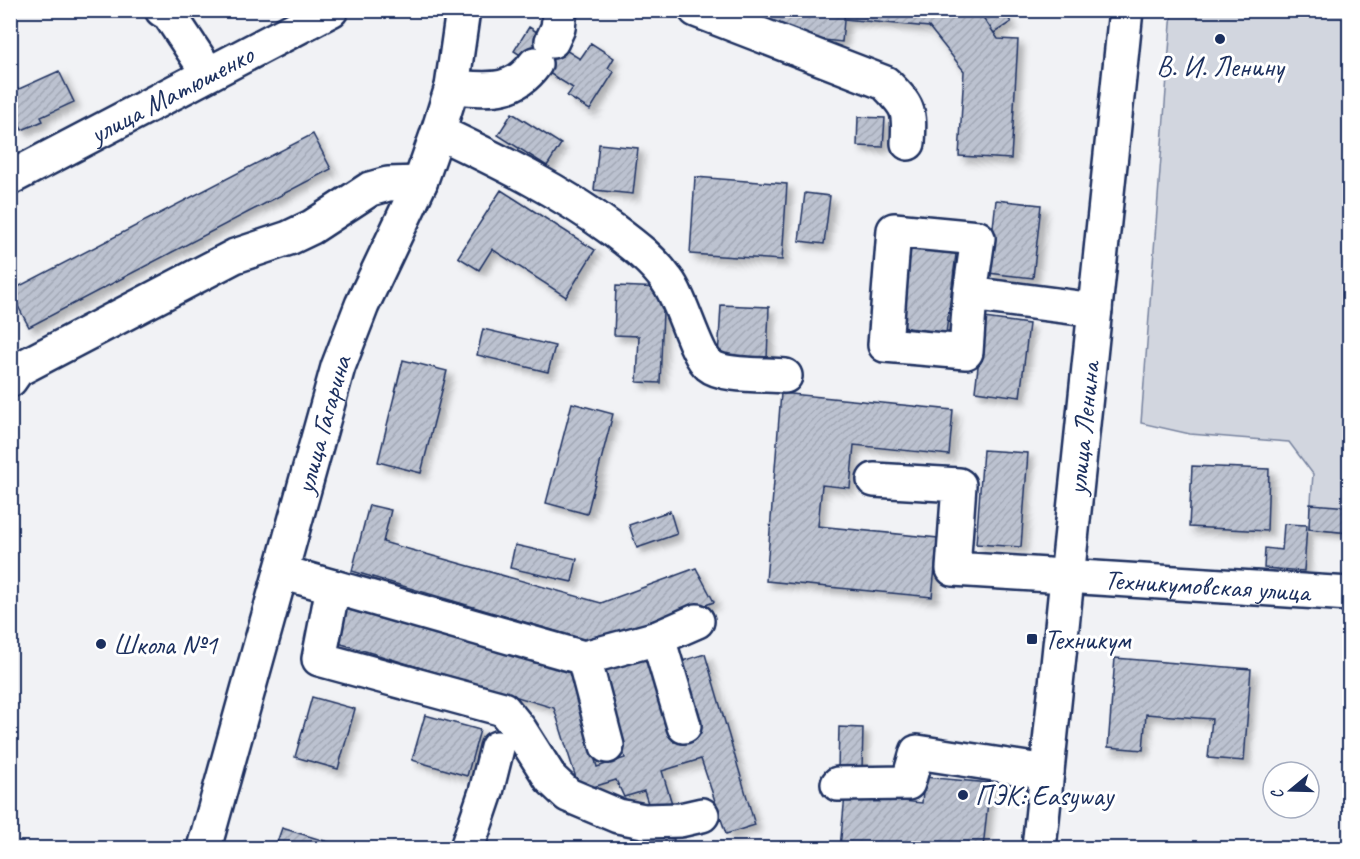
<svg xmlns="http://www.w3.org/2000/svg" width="1360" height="859" viewBox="0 0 1360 859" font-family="Caveat,sans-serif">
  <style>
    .park { fill: #d2d6df; stroke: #76829e; stroke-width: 1.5 }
    .building { fill: url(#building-hatch); stroke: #1b2f5e; stroke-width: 1.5; filter: url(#shadow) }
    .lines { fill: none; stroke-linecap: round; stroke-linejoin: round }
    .minor-casing { stroke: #1b2f5e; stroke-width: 38 }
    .major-casing { stroke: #1b2f5e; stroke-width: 38 }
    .minor { stroke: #fff; stroke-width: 33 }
    .major { stroke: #fff; stroke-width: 33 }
    .poi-dot { fill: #1b2f5e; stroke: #fff; stroke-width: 2 }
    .labels { text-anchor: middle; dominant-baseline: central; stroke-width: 6; stroke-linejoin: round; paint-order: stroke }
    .poi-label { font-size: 28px; fill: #1b2f5e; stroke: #fff; text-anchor: start }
    .street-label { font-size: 28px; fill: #1b2f5e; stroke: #fff }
  </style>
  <defs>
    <pattern id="building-hatch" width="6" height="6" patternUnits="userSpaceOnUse" patternTransform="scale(1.5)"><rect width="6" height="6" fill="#bcc2d0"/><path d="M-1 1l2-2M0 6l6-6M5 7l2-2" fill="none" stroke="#a1a7b5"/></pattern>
    <filter id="shadow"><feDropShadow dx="5.5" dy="5.5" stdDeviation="3" flood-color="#0004"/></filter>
  </defs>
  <rect width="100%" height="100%" fill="#f1f2f5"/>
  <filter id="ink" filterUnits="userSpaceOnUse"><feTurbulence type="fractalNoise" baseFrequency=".0167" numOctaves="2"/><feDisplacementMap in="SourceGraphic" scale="12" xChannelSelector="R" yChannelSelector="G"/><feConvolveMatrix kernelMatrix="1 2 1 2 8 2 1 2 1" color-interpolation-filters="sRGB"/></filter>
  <g filter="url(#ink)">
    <!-- park -->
    <path class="park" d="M 1172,11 L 1349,11 L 1349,533 L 1309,529 L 1313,474 L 1289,442 L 1190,434 L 1141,423 Z"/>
    <!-- building -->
    <path class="building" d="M 750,10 L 845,10 L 842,42 L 770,34 Z
      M 845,10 L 978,10 L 998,39 L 1018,40 L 1011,159 L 959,156 L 964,71 L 929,27 L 844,19 Z
      M 978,10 L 1002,10 L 1011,22 L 994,33 Z
      M 529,27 L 580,59 L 591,43 L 614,58 L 608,68 L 614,72 L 590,110 L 567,96 L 573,88 L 514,51 Z
      M 59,71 L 74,102 L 41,117 L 43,121 L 22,130 L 10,105 L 10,93 Z
      M 512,113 L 561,144 L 547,166 L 498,135 Z
      M 858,117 L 885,118 L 883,147 L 857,146 Z
      M 313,134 L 331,169 L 29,327 L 10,291 Z
      M 599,144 L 638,148 L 633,194 L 594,190 Z
      M 695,177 L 787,184 L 782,260 L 690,254 Z
      M 501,190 L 595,250 L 566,297 L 492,249 L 479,270 L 458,257 Z
      M 805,193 L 830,196 L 824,244 L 799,241 Z
      M 996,200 L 1041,205 L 1033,278 L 988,273 Z
      M 911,248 L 956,254 L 946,333 L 901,327 Z
      M 616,286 L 664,288 L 660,383 L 637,382 L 639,336 L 614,335 Z
      M 721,305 L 769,307 L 767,359 L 718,358 Z
      M 984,318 L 1029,324 L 1020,397 L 975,391 Z
      M 483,329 L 555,346 L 548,372 L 477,355 Z
      M 403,360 L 447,371 L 421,473 L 378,462 Z
      M 781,393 L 953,410 L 949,455 L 854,445 L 850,488 L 822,485 L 818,526 L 938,538 L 932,597 L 766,581 Z
      M 572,403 L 613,414 L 587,514 L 546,503 Z
      M 983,450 L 1028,453 L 1021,547 L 976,544 Z
      M 1192,466 L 1269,469 L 1267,531 L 1189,527 Z
      M 1310,504 L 1350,507 L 1350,533 L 1309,529 Z
      M 369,505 L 391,510 L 383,542 L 601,603 L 696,568 L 714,602 L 596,643 L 352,571 Z
      M 670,511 L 677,534 L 637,548 L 629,525 Z
      M 1284,524 L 1307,525 L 1304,571 L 1264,568 L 1265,548 L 1282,550 Z
      M 515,545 L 577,559 L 572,582 L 510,568 Z
      M 343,600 L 569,666 L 597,767 L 625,758 L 602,666 L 649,653 L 674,742 L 700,734 L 679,662 L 705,654 L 755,825 L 726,834 L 701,759 L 662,771 L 673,807 L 651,813 L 644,791 L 624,797 L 616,780 L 580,791 L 554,708 L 335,642 Z
      M 1115,658 L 1251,669 L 1244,761 L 1208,758 L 1212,719 L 1146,714 L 1143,750 L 1108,747 Z
      M 1347,676 L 1350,676 L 1350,729 L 1344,729 Z
      M 312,697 L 355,709 L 338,769 L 295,757 Z
      M 425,715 L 480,730 L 467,776 L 412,760 Z
      M 839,727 L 863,728 L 862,770 L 838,769 Z
      M 924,777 L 990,783 L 983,848 L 840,848 L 845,795 L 922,803 Z
      M 282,828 L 341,846 L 340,848 L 275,848 Z
      M 632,834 L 674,839 L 673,848 L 630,848 Z"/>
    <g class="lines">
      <defs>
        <g id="minor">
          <path d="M 162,10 L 169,14 L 208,73"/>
          <path d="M 696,10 L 885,83 C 909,107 910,110 908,143"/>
          <path d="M 552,41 L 558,28 L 560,10"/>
          <path d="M 452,87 C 486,89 513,95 535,64"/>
          <path d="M 438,132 C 499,161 559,190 613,230 C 633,245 652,259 667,280 C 682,299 695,354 709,365 C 723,377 766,374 785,376"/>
          <path d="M 970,294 L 966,352 L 885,345 L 894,230 L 978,238 L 970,294 L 1095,310"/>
          <path d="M 10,380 L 17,370 L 235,256 L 289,238 L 312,227 L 370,189 L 388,184 L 420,183"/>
          <path id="s1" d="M 874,480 L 959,485 L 953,569 L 1350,594"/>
          <path d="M 281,572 L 584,658 L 607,746"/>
          <path d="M 333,587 L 319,659 L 503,709 L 520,730 L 551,779 L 568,795 L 618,816 L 644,821 L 680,820 L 702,815"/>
          <path d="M 658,638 L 684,726"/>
          <path d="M 584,658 L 658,638 L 697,621"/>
          <path d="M 838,784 L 908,783 L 917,752 L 1047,772"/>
          <path id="s2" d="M 204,848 L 338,367 L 362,305 L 420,183 L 438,132 L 452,87 L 463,10"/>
          <path d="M 467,848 L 486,792 L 497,748"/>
        </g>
        <g id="major">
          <path id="s3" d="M 10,178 L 331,10"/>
          <path id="s4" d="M 1039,848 L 1126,10"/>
        </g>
      </defs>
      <!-- minor casing -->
      <use href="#minor" class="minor-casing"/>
      <!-- major casing -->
      <use href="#major" class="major-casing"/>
      <!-- minor -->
      <use href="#minor" class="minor"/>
      <!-- major -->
      <use href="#major" class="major"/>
    </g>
  </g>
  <!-- markers -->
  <g class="poi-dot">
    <circle cx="1220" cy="39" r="6"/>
    <rect x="1026" y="633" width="12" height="12" rx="3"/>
    <circle cx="101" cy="644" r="6"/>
    <circle cx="963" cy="795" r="6"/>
  </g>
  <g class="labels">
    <!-- poi labels -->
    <g class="poi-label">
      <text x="1220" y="66" text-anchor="middle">В. И. Ленину</text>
      <text x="1044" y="639">Техникум</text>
      <text x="113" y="644">Школа №1</text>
      <text x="975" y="795">ПЭК: Easyway</text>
    </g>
    <!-- street labels -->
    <g class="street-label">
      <text stroke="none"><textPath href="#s3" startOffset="182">улица Матюшенко</textPath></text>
      <text stroke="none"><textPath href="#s2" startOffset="440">улица Гагарина</textPath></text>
      <text stroke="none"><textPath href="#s4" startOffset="422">улица Ленина</textPath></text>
      <text stroke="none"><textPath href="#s1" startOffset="424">Техникумовская улица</textPath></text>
    </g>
  </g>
  <!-- margin -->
  <rect width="1360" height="859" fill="none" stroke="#fff" stroke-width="36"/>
  <rect x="18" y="18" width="1324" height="823" fill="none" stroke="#1b2f5e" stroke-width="2" filter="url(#ink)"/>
  <!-- north arrow -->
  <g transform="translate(1291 790) rotate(251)"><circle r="28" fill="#ffffff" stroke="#a4acbf" stroke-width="1.5"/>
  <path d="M0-4.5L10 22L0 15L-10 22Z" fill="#1b2f5e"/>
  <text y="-9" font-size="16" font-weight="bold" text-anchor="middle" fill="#1b2f5e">С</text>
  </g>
</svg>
